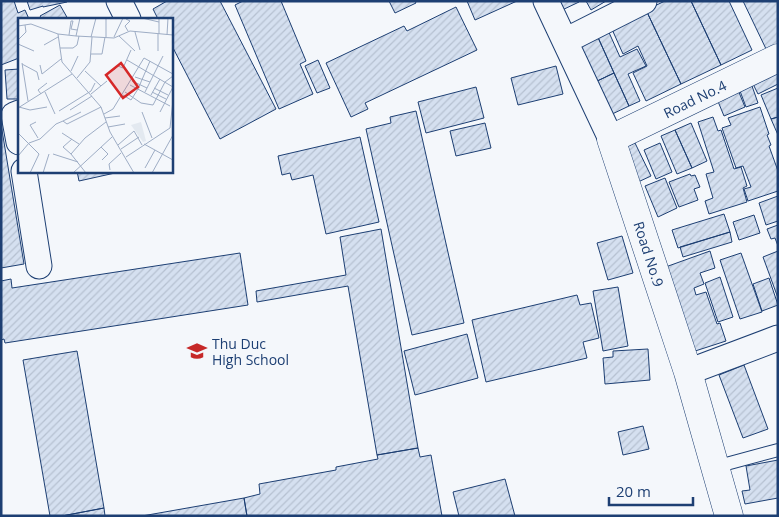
<svg xmlns="http://www.w3.org/2000/svg" width="779" height="517" viewBox="0 0 779 517" font-family="'Open Sans',sans-serif">
  <style>
    .building { fill: url(#building-hatch); stroke: #1d3f73 }
    .lines { fill: none; stroke-linecap: round; stroke-linejoin: round }
    .service-casing { stroke: #1d3f73; stroke-width: 14 }
    .minor-casing { stroke: #1d3f73; stroke-width: 27 }
    .tertiary-casing { stroke: #1d3f73; stroke-width: 29 }
    .service { stroke: #f4f7fb; stroke-width: 12 }
    .minor { stroke: #f4f7fb; stroke-width: 25 }
    .tertiary { stroke: #f4f7fb; stroke-width: 28 }
    .labels { text-anchor: middle; dominant-baseline: central; stroke-width: 4; stroke-linejoin: round; paint-order: stroke }
    .street-label { font-size: 14px; fill: #1d3f73; stroke: #f4f7fb }
    .poi-label { font-size: 14px; fill: #1d3f73; stroke: #f4f7fb; text-anchor: start }
    .inset-road { fill: none; stroke: #9eadc5; stroke-width: 1 }
    .view { fill: #d62828; fill-opacity: 0.15; stroke: #d62828; stroke-width: 2.5 }
    .inset-edge { fill: none; stroke: #1d3f73; stroke-width: 2.5 }
  </style>
  <defs>
    <pattern id="building-hatch" width="6" height="6" patternUnits="userSpaceOnUse" patternTransform="scale(1.25)"><rect width="6" height="6" fill="#d5e0f0"/><path d="M-1 1l2-2M0 6l6-6M5 7l2-2" fill="none" stroke="#b6c1d1"/></pattern>
  </defs>
  <rect width="100%" height="100%" fill="#f4f7fb"/>
  <!-- building -->
  <path class="building" d="M 1,1 L 14,1 L 18,13 L 25,10 L 29,19 L 19,19 L 19,58 L 1,65 Z
    M 27,1 L 67,1 L 67,2 L 43,7 L 43,6 L 30,10 Z
    M 167,1 L 220,1 L 276,109 L 220,139 L 171,44 L 171,19 L 158,19 L 153,9 Z
    M 243,1 L 281,1 L 306,61 L 300,64 L 313,94 L 279,109 L 235,5 Z
    M 389,1 L 415,1 L 416,3 L 395,13 Z
    M 467,1 L 517,1 L 475,20 Z
    M 555,1 L 579,1 L 579,2 L 560,11 Z
    M 586,1 L 606,1 L 591,10 Z
    M 665,1 L 691,1 L 721,65 L 681,84 L 646,10 Z
    M 691,1 L 729,1 L 752,50 L 721,65 Z
    M 743,1 L 778,1 L 778,46 L 767,51 Z
    M 60,5 L 68,19 L 42,19 L 40,16 Z
    M 456,7 L 477,50 L 365,103 L 368,109 L 351,117 L 326,63 L 404,26 L 407,31 Z
    M 646,10 L 681,84 L 646,101 L 633,73 L 647,66 L 638,46 L 623,54 L 611,27 Z
    M 607,28 L 620,57 L 637,49 L 646,66 L 628,74 L 640,101 L 629,106 L 596,33 Z
    M 596,33 L 614,73 L 593,83 L 575,44 Z
    M 318,60 L 330,88 L 317,93 L 305,66 Z
    M 556,66 L 563,94 L 518,105 L 511,78 Z
    M 19,69 L 19,99 L 7,99 L 5,70 Z
    M 778,72 L 778,84 L 758,94 L 753,84 Z
    M 614,73 L 629,106 L 608,116 L 593,83 Z
    M 752,86 L 758,103 L 746,107 L 740,91 Z
    M 476,87 L 484,118 L 426,133 L 418,102 Z
    M 778,88 L 778,117 L 771,119 L 761,95 Z
    M 738,90 L 745,107 L 724,116 L 717,99 Z
    M 760,107 L 769,134 L 767,135 L 771,145 L 769,146 L 778,171 L 778,191 L 748,201 L 744,189 L 751,187 L 743,166 L 736,168 L 722,128 L 731,125 L 728,118 Z
    M 416,111 L 464,323 L 412,335 L 366,129 L 391,123 L 390,117 Z
    M 713,117 L 718,131 L 721,130 L 734,169 L 741,167 L 747,186 L 743,188 L 747,202 L 709,214 L 705,201 L 713,198 L 706,174 L 714,172 L 698,122 Z
    M 778,117 L 778,135 L 771,119 Z
    M 485,123 L 491,148 L 456,156 L 450,131 Z
    M 691,123 L 707,161 L 692,168 L 675,130 Z
    M 1,124 L 24,264 L 1,268 Z
    M 675,130 L 692,168 L 677,174 L 661,136 Z
    M 360,137 L 379,222 L 326,234 L 313,175 L 292,180 L 290,173 L 282,175 L 278,156 Z
    M 635,143 L 651,176 L 638,182 L 622,149 Z
    M 660,143 L 672,172 L 656,179 L 644,150 Z
    M 77,171 L 114,171 L 115,173 L 79,181 Z
    M 690,174 L 691,176 L 695,175 L 700,187 L 694,189 L 698,200 L 679,207 L 669,182 Z
    M 665,178 L 677,208 L 658,217 L 645,186 Z
    M 778,196 L 778,221 L 766,225 L 759,203 Z
    M 724,214 L 730,232 L 678,248 L 672,230 Z
    M 754,215 L 760,233 L 739,240 L 733,222 Z
    M 778,225 L 778,246 L 775,238 L 771,239 L 767,229 Z
    M 381,229 L 418,448 L 377,455 L 348,286 L 257,302 L 256,291 L 346,275 L 340,237 Z
    M 730,232 L 732,242 L 683,257 L 680,247 Z
    M 622,236 L 633,273 L 608,280 L 597,243 Z
    M 710,251 L 715,268 L 700,273 L 704,284 L 694,288 L 696,295 L 706,292 L 717,324 L 720,323 L 726,341 L 689,353 L 660,269 Z
    M 778,251 L 778,298 L 763,257 Z
    M 240,253 L 248,305 L 5,343 L 4,339 L 1,340 L 1,281 L 11,279 L 12,288 Z
    M 741,253 L 762,312 L 740,319 L 720,260 Z
    M 720,277 L 733,317 L 718,322 L 705,283 Z
    M 769,278 L 778,305 L 762,311 L 753,284 Z
    M 618,287 L 628,346 L 603,351 L 593,291 Z
    M 577,295 L 580,305 L 591,303 L 599,338 L 583,342 L 587,358 L 486,382 L 472,320 Z
    M 467,334 L 478,378 L 415,395 L 404,351 Z
    M 648,349 L 650,380 L 605,384 L 603,358 L 613,357 L 613,351 Z
    M 77,351 L 104,508 L 62,516 L 50,516 L 23,360 Z
    M 744,365 L 768,429 L 743,438 L 719,375 Z
    M 643,426 L 649,449 L 623,455 L 618,432 Z
    M 418,448 L 420,457 L 431,455 L 442,516 L 247,516 L 244,498 L 260,494 L 259,484 L 336,470 L 336,467 L 378,459 L 377,455 Z
    M 778,460 L 778,498 L 745,504 L 742,491 L 750,490 L 746,466 Z
    M 505,479 L 515,516 L 459,516 L 453,492 Z
    M 244,498 L 247,516 L 142,516 Z
    M 104,508 L 105,516 L 62,516 Z"/>
  <g class="lines">
    <defs>
      <path id="service" d="M 715,467 L 778,450"/>
      <path id="minor" d="M 119,1 L 128,19
        M 546,1 L 611,139
        M 565,41 L 644,1
        M 19,113 L 14,115 L 19,142
        M 24,171 L 39,266
        M 688,372 L 778,338"/>
      <g id="tertiary">
        <path id="s1" d="M 729,516 L 688,372 L 611,139 L 778,58"/>
      </g>
    </defs>
    <!-- service casing -->
    <use href="#service" class="service-casing"/>
    <!-- minor casing -->
    <use href="#minor" class="minor-casing"/>
    <!-- tertiary casing -->
    <use href="#tertiary" class="tertiary-casing"/>
    <!-- service -->
    <use href="#service" class="service"/>
    <!-- minor -->
    <use href="#minor" class="minor"/>
    <!-- tertiary -->
    <use href="#tertiary" class="tertiary"/>
  </g>
  <!-- icons -->
  <defs>
    <symbol id="school-bare" viewBox="-9 -9 18 18"><path d="M0-5L7-2L0 1L-7-2ZM-4 1L0 2.5L4 1V4Q0 6-4 4Z" fill="#c62828" stroke="#f4f7fb" stroke-width="2.5" paint-order="stroke"/></symbol>
  </defs>
  <g fill-rule="evenodd">
    <use href="#school-bare" x="183" y="337" width="28" height="28"/>
  </g>
  <g class="labels">
    <!-- street labels -->
    <g class="street-label">
      <text stroke="none"><textPath href="#s1" startOffset="488">Road No.4</textPath></text>
      <text transform="translate(649 254) rotate(72)">Road No.9</text>
    </g>
    <!-- poi labels -->
    <g class="poi-label">
      <text x="212" y="343">Thu Duc<tspan x="212" dy="16">High School</tspan></text>
    </g>
  </g>
  <!-- overview -->
  <g transform="translate(18 18)">
    <rect width="155" height="155" fill="#f4f7fb"/>
    <path d="M 123,104 L 128,123 L 125,124 L 113,107 Z" fill="#e3e9f0"/>
    <path class="inset-road" d="M 124,0 L 141,4M 141,0 L 141,16M 108,1 L 112,3 L 107,8 L 110,13M 0,8 L 13,6 L 40,16 L 58,18 L 96,20 L 112,13 L 155,17M 117,14 L 122,32M 40,16 L 44,44 L 83,89 L 92,114 L 116,155M 140,16 L 140,33M 51,17 L 53,3 L 55,3 L 53,11 L 59,12M 149,17 L 150,0M 58,18 L 62,0M 101,18 L 117,33M 73,19 L 78,0M 88,19 L 88,0M 96,19 L 105,0M 0,22 L 8,14 L 7,7M 0,26 L 16,33M 26,27 L 40,19M 42,30 L 55,30 L 59,27 L 61,18M 73,36 L 84,36 L 87,19M 109,42 L 155,69M 4,45 L 10,83M 4,46 L 19,54 L 21,62M 22,47 L 24,56 L 43,41M 96,52 L 100,48 L 105,50 L 113,32M 53,53 L 60,38M 67,53 L 83,68M 117,59 L 132,64M 59,60 L 72,44 L 74,19M 114,63 L 129,70M 112,67 L 152,88M 136,70 L 150,77M 120,71 L 132,43M 27,74 L 37,96M 107,74 L 123,85 L 135,87 L 147,64 L 155,58M 127,74 L 145,38M 134,74 L 148,81M 23,76 L 20,72 L 29,65M 73,76 L 89,63M 105,77 L 113,82 L 120,71M 133,77 L 142,61M 1,89 L 12,92 L 29,89M 0,90 L 54,56M 52,92 L 74,78M 41,93 L 73,73 L 77,65M 124,94 L 134,120M 142,94 L 155,69M 86,96 L 95,91 L 126,40 L 155,56M 87,100 L 102,98M 45,103 L 63,94M 18,104 L 12,107 L 20,120M 90,109 L 107,106M 0,115 L 21,136M 44,115 L 61,126M 126,126 L 155,142M 100,127 L 116,113 L 124,127M 83,129 L 90,136 L 84,142M 103,131 L 121,119M 35,136 L 60,144M 53,136 L 45,129 L 54,121M 0,138 L 11,125 L 22,121 L 38,106 L 45,103 L 49,106 L 83,89M 108,139 L 152,110 L 155,82M 127,150 L 137,132M 92,152 L 91,146 L 103,135M 12,155 L 21,136M 25,155 L 31,136M 55,155 L 94,119M 68,155 L 53,136 L 67,120 L 88,104M 134,155 L 155,117"/>
    <path class="view" d="M 103,45 L 120,69 L 105,80 L 88,57 Z"/>
    <rect width="155" height="155" class="inset-edge"/>
  </g>
  <!-- border -->
  <rect width="779" height="517" fill="none" stroke="#1d3f73" stroke-width="5"/>
  <!-- scale -->
  <path d="M609 497v8h84v-8" fill="none" stroke="#1d3f73" stroke-width="2.5"/>
  <text x="616" y="497" font-size="15" fill="#1d3f73" stroke="#f4f7fb" stroke-width="4" paint-order="stroke">20 m</text>
</svg>
